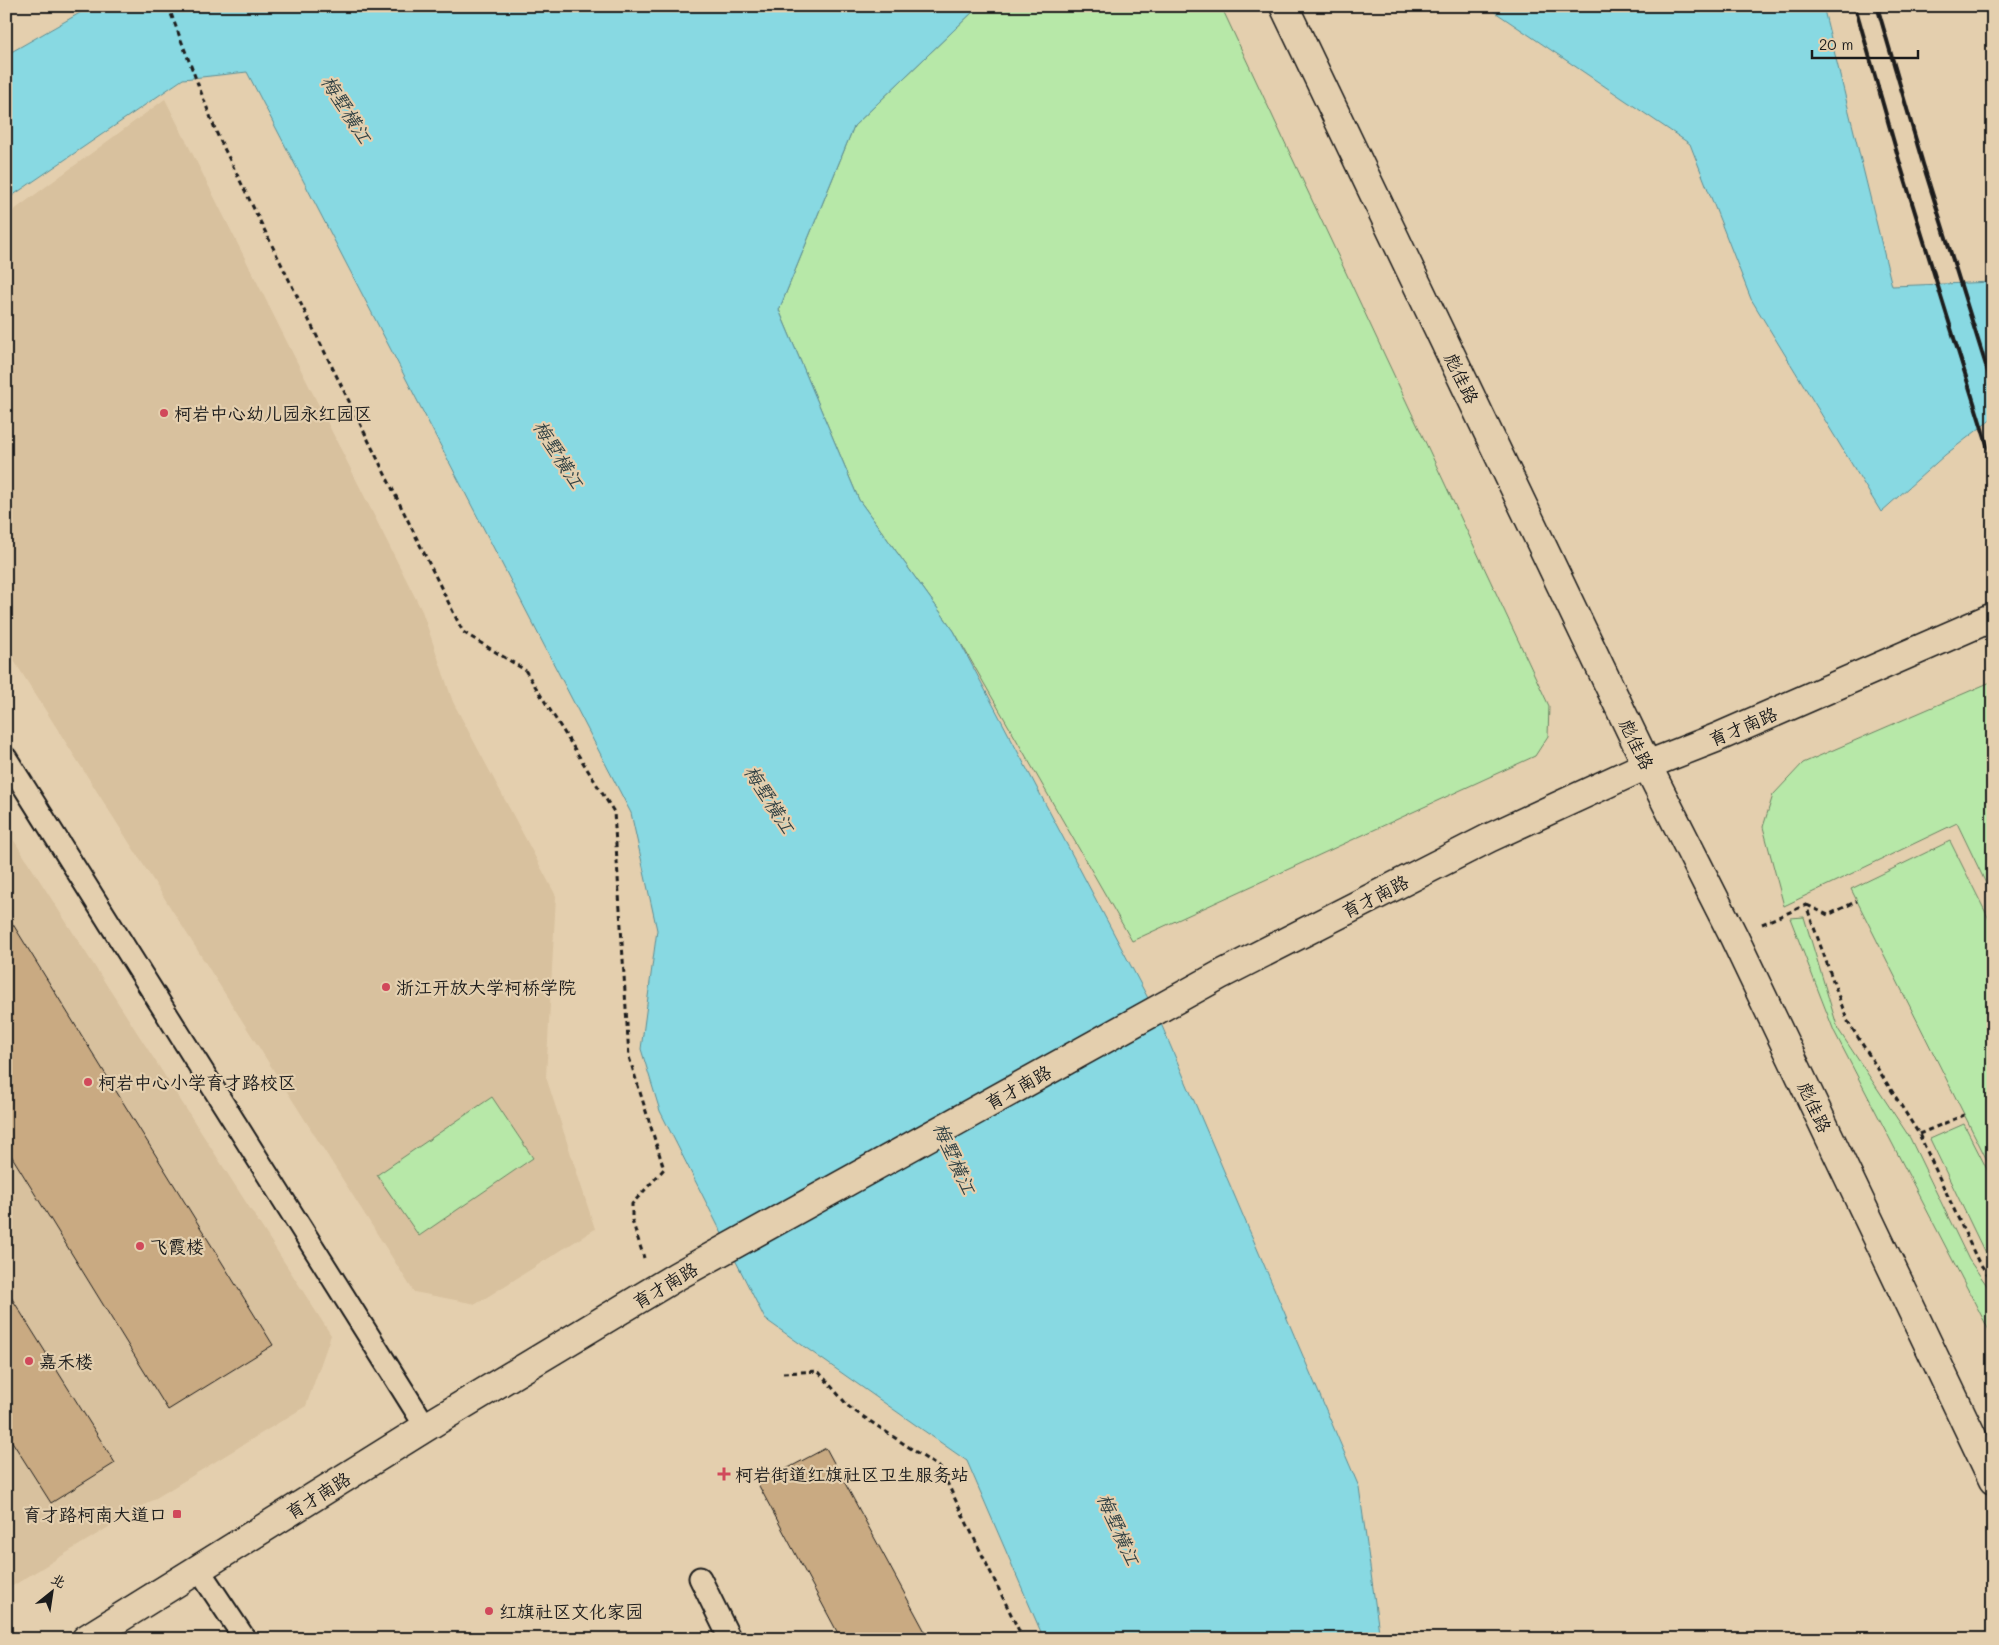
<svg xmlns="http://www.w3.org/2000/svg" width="1999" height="1645" viewBox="0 0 1999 1645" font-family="Mali,'LXGW WenKai TC',sans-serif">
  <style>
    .built { fill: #d8c19e }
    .green { fill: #b7e8a8; stroke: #6a8262 }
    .water { fill: #88d9e2; stroke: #5d8d93 }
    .building { fill: #c9aa82; stroke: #1c1c1c }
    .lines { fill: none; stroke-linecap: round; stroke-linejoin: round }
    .lane-casing { stroke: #1c1c1c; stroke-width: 25 }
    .street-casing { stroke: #1c1c1c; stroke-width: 31 }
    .path { stroke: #1c1c1c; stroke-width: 3; stroke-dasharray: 5 4; stroke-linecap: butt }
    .lane { stroke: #e4cfae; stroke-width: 21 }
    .street { stroke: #e4cfae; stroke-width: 28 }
    .rail { stroke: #1c1c1c; stroke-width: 4 }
    .poi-dot { fill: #d1495b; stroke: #e4cfae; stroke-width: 2 }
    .labels { text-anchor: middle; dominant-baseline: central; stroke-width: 4.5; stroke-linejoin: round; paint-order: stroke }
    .street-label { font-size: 18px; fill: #1c1c1c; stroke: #e4cfae }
    .poi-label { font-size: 18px; fill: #1c1c1c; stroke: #e4cfae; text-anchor: start }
    .water-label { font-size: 19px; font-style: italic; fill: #324244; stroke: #e4cfae }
  </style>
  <rect width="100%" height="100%" fill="#e4cfae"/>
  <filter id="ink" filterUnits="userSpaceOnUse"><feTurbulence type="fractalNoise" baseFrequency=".02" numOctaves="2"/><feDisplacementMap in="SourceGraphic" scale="10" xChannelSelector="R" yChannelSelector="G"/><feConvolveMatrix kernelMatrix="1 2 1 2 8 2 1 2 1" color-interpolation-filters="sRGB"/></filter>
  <g filter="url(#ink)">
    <!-- built -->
    <path class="built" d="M 165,99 L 422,611 L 453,702 L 556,896 L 546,1077 L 595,1229 L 476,1304 L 414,1292 L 6,648 L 6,216 Z
      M 6,828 L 331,1335 L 306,1406 L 6,1590 Z"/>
    <!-- green -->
    <path class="green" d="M 979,6 L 1221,6 L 1549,706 L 1548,736 L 1535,756 L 1132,941 L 954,631 L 859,500 L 779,310 L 854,126 Z
      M 1993,681 L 1993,898 L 1957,823 L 1784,906 L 1763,827 L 1773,795 L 1803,763 Z
      M 1950,841 L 1993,927 L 1993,1172 L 1851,889 Z
      M 1804,917 L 1838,1029 L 1910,1138 L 1969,1260 L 1993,1294 L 1993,1338 L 1834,1031 L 1790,918 Z
      M 492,1097 L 533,1158 L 419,1236 L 377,1175 Z
      M 1964,1124 L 1993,1181 L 1993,1266 L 1986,1255 L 1930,1139 Z"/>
    <!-- water -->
    <path class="water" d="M 92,6 L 979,6 L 854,126 L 779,310 L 859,500 L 954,631 L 1159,1019 L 1359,1487 L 1380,1639 L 1044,1639 L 967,1461 L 765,1319 L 660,1111 L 641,1049 L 657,930 L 631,813 L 247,72 L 183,79 L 6,200 L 6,55 Z
      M 1486,6 L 1823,6 L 1892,286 L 1993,282 L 1993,418 L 1945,455 L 1881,512 L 1751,299 L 1690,144 Z"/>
    <!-- building -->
    <path class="building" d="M 6,913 L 273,1345 L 168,1410 L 6,1147 Z
      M 6,1289 L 115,1463 L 51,1503 L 6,1432 Z
      M 826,1448 L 929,1639 L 841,1639 L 758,1484 Z"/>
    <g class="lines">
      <defs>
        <path id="lane" d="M 6,758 L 426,1427
          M 199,1570 L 245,1639
          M 700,1578 L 730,1639"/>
        <path id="street" d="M 1284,6 L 1647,765 L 1734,937 L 1993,1480
          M 86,1639 L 426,1427 L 677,1276 L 1220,975 L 1489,838 L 1647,765 L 1716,738 L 1993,617"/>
      </defs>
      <!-- lane casing -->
      <use href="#lane" class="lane-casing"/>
      <!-- street casing -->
      <use href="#street" class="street-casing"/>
      <!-- path -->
      <path class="path" d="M 168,6 L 217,134 L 463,632 L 525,670 L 614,812 L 629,1057 L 664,1169 L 632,1204 L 632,1220 L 644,1258
        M 1807,905 L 1828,915 L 1857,901
        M 1762,924 L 1806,905 L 1847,1020 L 1919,1134 L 1978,1261 L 1993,1281
        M 1919,1134 L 1964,1115
        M 783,1373 L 818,1371 L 849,1407 L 940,1468 L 1023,1639"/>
      <!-- lane -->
      <use href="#lane" class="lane"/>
      <!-- street -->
      <use href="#street" class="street"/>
      <!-- rail -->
      <path class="rail" d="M 1855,6 L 1901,167 L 1993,464
        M 1877,6 L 1923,164 L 1993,388"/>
    </g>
  </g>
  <!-- markers -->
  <g class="poi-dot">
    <circle cx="164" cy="413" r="5"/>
    <circle cx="386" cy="987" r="5"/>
    <circle cx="88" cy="1082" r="5"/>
    <circle cx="140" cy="1246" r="5"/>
    <circle cx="29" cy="1361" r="5"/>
    <path d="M721.5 1466.5h5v5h5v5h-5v5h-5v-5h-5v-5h5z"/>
    <rect x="172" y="1509" width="10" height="10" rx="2.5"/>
    <circle cx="489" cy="1611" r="5"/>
  </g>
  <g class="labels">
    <!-- street labels -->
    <g class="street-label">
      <text transform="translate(1462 378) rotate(64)">彪佳路</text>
      <text transform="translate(1743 726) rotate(-23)">育才南路</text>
      <text transform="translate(1637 744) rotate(64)">彪佳路</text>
      <text transform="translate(1375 896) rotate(-27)">育才南路</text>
      <text transform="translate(1018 1087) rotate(-29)">育才南路</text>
      <text transform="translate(1815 1107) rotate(65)">彪佳路</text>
      <text transform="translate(665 1285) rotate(-31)">育才南路</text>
      <text transform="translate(318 1495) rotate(-32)">育才南路</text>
    </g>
    <!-- poi labels -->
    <g class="poi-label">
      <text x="174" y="413">柯岩中心幼儿园永红园区</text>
      <text x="396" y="987">浙江开放大学柯桥学院</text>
      <text x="98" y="1082">柯岩中心小学育才路校区</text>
      <text x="150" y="1246">飞霞楼</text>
      <text x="39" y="1361">嘉禾楼</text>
      <text x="735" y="1474">柯岩街道红旗社区卫生服务站</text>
      <text x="167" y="1514" text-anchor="end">育才路柯南大道口</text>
      <text x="499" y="1611">红旗社区文化家园</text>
    </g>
    <!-- water labels -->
    <g class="water-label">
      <text transform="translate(347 109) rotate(58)">梅墅横江</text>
      <text transform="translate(559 454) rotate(58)">梅墅横江</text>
      <text transform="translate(770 799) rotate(58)">梅墅横江</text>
      <text transform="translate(955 1158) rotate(66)">梅墅横江</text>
      <text transform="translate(1119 1529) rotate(66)">梅墅横江</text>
    </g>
  </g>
  <!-- margin -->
  <rect width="1999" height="1645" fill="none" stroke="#e4cfae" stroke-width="25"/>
  <rect x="12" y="12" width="1974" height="1620" fill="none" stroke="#1c1c1c" stroke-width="2" filter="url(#ink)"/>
  <!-- north arrow -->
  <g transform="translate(52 1592) rotate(30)" stroke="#e4cfae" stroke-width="4" paint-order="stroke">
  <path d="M0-4L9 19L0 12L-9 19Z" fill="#1c1c1c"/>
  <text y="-8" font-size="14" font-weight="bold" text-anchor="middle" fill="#1c1c1c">北</text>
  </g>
  <!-- scale -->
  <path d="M1812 50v8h106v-8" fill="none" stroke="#1c1c1c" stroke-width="2.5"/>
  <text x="1819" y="50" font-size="15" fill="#1c1c1c" stroke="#e4cfae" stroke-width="4" paint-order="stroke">20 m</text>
</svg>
